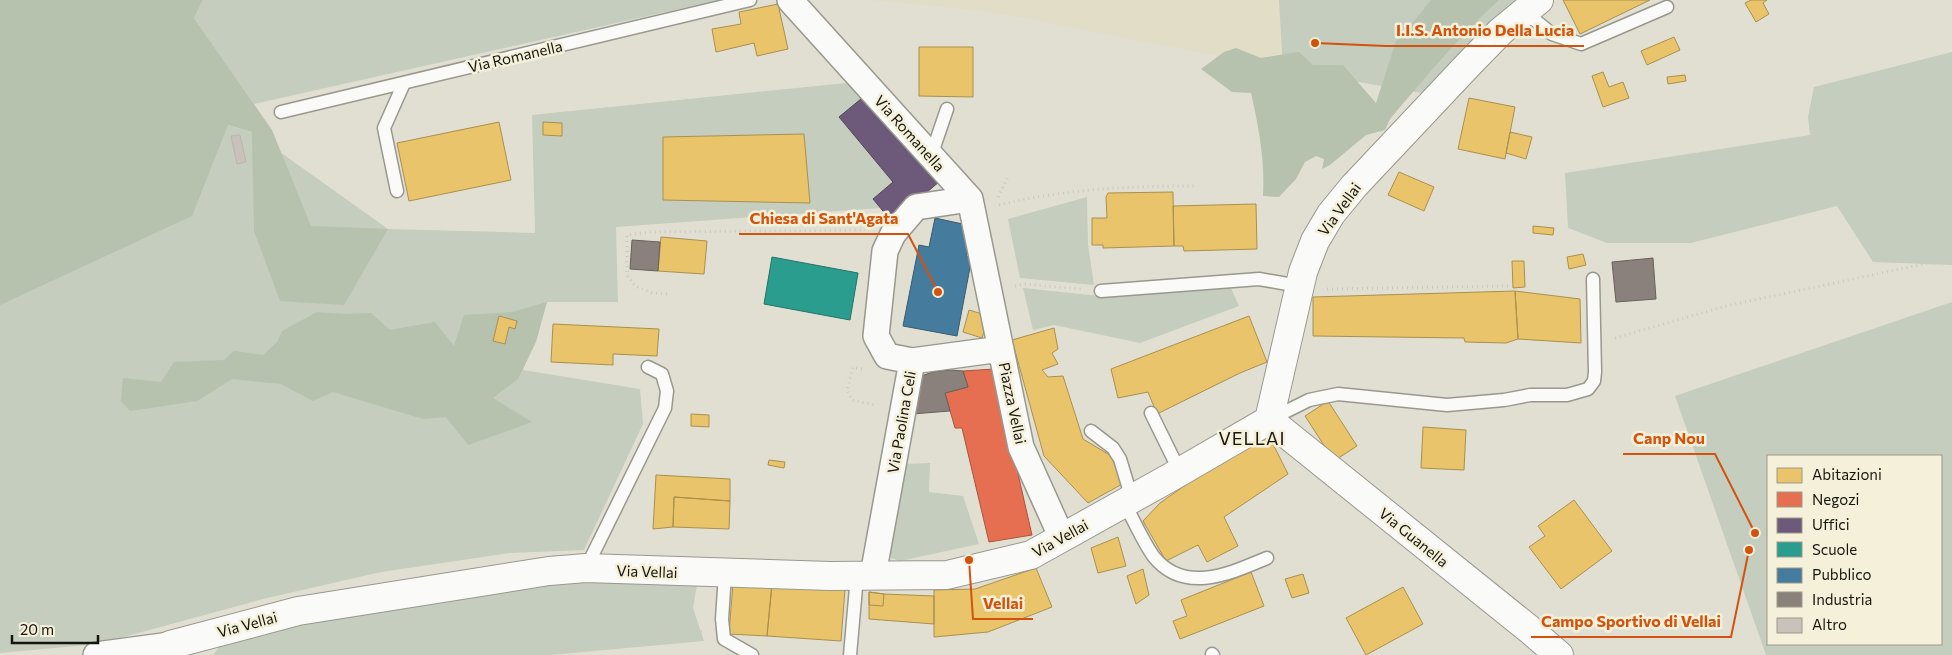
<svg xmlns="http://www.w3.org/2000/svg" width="1952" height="655" viewBox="0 0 1952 655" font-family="Commissioner,sans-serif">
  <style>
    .built { fill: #e1ddc6 }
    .green { fill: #c5cdbe; fill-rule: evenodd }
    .forest { fill: #b6c1ae }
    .homes { fill: #e9c46a; stroke: #aa904e }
    .shops { fill: #e76f51; stroke: #a9543d }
    .offices { fill: #6d597a; stroke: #53455a }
    .schools { fill: #2a9d8f; stroke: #247468 }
    .public { fill: #457b9d; stroke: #375d72 }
    .industry { fill: #8a817c; stroke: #68615b }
    .building { fill: #c8c2bb; stroke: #bbb6ae }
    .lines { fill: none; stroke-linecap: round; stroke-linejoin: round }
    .lane-casing { stroke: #99988e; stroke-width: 15 }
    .street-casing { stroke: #99988e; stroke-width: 28 }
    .secondary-casing { stroke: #99988e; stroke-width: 30 }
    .path { stroke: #cac9c5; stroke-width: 3; stroke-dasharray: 1 4; stroke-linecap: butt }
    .lane { stroke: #fafaf8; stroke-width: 12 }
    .street { stroke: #fafaf8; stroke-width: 25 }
    .secondary { stroke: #fafaf8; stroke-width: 28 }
    .labels { text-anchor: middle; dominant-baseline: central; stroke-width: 5; stroke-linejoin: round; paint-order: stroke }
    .street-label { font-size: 15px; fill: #17160e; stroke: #f5f0d9 }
    .quarter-label { font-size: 18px; letter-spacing: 1px; fill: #17160e; stroke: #f5f0d9 }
    .leader { fill: none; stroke: #d3520c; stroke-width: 2 }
    .callout-dot { fill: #d3520c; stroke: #f5f0d9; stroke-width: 2 }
    .callout-label { font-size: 16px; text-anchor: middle; font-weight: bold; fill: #d3520c; stroke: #f5f0d9; stroke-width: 5; stroke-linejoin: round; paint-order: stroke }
  </style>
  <rect width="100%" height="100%" fill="#e1dfd2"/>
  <!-- built -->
  <path class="built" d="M 869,0 L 1525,0 L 1283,69 L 1024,18 L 965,9 Z"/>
  <!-- green -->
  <path class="green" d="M 203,0 L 719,0 L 254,104 L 194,18 Z
    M 1279,0 L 1525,0 L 1428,94 L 1283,69 Z
    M 1952,52 L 1952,265 L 1873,262 L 1837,206 L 1691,243 L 1607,243 L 1568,228 L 1565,173 L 1810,135 L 1808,117 L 1814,87 Z
    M 853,79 L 867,94 L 893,182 L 873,199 L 880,208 L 616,227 L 618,302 L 547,302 L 523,370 L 640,389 L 643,424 L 584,550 L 510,553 L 381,572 L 263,599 L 98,644 L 0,653 L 0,261 L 227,125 L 252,132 L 388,229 L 535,233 L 532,115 L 846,83 Z
    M 1087,197 L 1088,244 L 1094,285 L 1020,278 L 1008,219 Z
    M 1230,286 L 1239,306 L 1140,343 L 1054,325 L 1033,330 L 1023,288 L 1100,296 Z
    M 1952,302 L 1952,655 L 1766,655 L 1675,396 ZM 1768,456 L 1941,456 L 1941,644 L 1768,644 Z
    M 930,463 L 929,492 L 963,496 L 979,544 L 900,561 L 891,558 L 890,548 L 903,464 Z
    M 576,577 L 697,585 L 693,608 L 704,641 L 550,655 L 213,655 L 221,645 L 298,621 Z"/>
  <!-- forest -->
  <path class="forest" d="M 0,0 L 203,0 L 194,18 L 272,130 L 311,226 L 388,229 L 344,305 L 280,301 L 254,231 L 252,132 L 228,125 L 192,216 L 0,305 Z
    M 1431,0 L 1499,0 C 1459,36 1425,78 1390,119 L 1385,130 L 1366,135 L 1330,165 L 1322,169 L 1324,159 L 1316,156 L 1305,162 L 1296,179 L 1279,197 L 1263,196 C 1265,159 1259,129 1251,93 L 1232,92 L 1201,69 L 1224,52 L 1236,48 L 1261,58 L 1299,52 L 1313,65 L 1343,65 L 1376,103 L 1396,41 L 1406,31 Z
    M 547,302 L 536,342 L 518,379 L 493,398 L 532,422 L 468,445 L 446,417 L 423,419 L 333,392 L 313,401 L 281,384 L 232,379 L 197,401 L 130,411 L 121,401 L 123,378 L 161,382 L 174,362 L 224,360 L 234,351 L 263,355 L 277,342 L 282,331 L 317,312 L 343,314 L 371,313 L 390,330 L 435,322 L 454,346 L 464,315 L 512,312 Z"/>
  <!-- homes -->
  <path class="homes" d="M 1563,0 L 1650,0 L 1580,34 Z
    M 1751,0 L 1767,0 L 1763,3 L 1769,14 L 1756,22 L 1745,3 Z
    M 778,4 L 788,49 L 757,56 L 754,43 L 716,52 L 712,29 L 741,24 L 739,12 Z
    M 1674,37 L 1680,50 L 1647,65 L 1641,51 Z
    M 919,47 L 973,47 L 973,97 L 919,96 Z
    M 1603,72 L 1609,87 L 1623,82 L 1629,98 L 1603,107 L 1592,76 Z
    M 1685,75 L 1686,81 L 1668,84 L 1667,77 Z
    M 1469,98 L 1515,107 L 1505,159 L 1458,149 Z
    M 499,122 L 511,180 L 409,201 L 397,143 Z
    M 543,122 L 562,123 L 562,136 L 543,135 Z
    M 1510,132 L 1532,137 L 1526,159 L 1506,153 Z
    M 804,134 L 810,203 L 663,200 L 663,137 Z
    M 1399,172 L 1434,187 L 1424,211 L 1388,195 Z
    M 1173,192 L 1174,246 L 1103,248 L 1103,245 L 1092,245 L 1092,218 L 1107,218 L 1106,197 L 1108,193 Z
    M 1256,204 L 1257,249 L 1184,251 L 1183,246 L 1174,246 L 1173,206 Z
    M 1533,226 L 1554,228 L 1553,235 L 1533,233 Z
    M 661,237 L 707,241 L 704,274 L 658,271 Z
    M 1583,254 L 1586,265 L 1569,269 L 1567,257 Z
    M 1512,261 L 1524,261 L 1525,287 L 1513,288 Z
    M 1515,291 L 1580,299 L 1581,343 L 1518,339 Z
    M 1515,291 L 1518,339 L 1506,343 L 1465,342 L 1464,338 L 1313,336 L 1313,297 Z
    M 969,310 L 989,316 L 982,338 L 963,332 Z
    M 499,316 L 517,321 L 515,329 L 509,327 L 505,344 L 493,341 Z
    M 1249,316 L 1267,362 L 1240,373 L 1157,414 L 1148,392 L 1118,398 L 1111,369 Z
    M 553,324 L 659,329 L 657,356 L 613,354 L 613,365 L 551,362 Z
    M 1054,328 L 1058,349 L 1052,353 L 1058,364 L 1042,370 L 1048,377 L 1063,376 L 1083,439 L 1113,457 L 1124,483 L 1088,503 L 1044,456 L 1012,340 Z
    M 1328,401 L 1357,446 L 1334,461 L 1305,416 Z
    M 691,414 L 709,415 L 709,427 L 691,426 Z
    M 1423,427 L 1466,430 L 1464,470 L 1421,468 Z
    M 1269,436 L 1288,474 L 1224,517 L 1238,546 L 1207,562 L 1198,545 L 1166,561 L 1143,521 L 1160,503 L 1197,477 Z
    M 769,460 L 785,462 L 784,468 L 768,465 Z
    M 656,475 L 730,479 L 730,501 L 674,497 L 673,527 L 653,529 Z
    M 674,497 L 730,501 L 729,529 L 673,527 Z
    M 1574,500 L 1612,551 L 1561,589 L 1529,547 L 1545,536 L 1538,526 Z
    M 1118,537 L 1126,566 L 1098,573 L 1091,548 Z
    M 1036,568 L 1052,607 L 988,632 L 934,637 L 934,590 L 975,589 Z
    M 1143,569 L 1149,595 L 1136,604 L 1127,576 Z
    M 1251,572 L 1264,606 L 1180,639 L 1173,621 L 1187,616 L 1181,600 Z
    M 1303,574 L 1309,593 L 1292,598 L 1285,579 Z
    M 772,582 L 845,589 L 841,641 L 767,636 Z
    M 733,583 L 772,586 L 767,636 L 729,634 Z
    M 1403,587 L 1423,624 L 1366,655 L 1346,618 Z
    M 869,592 L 884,594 L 934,596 L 934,624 L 869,619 Z
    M 869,592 L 884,594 L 883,606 L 869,605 Z"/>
  <!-- shops -->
  <path class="shops" d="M 994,369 L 1032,535 L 989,542 L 962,428 L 955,428 L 945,393 L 968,387 L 963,371 Z"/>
  <!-- offices -->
  <path class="offices" d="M 867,94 L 940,181 L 892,222 L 873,199 L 893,182 L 839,117 Z"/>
  <!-- schools -->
  <path class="schools" d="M 772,257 L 858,273 L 850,320 L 764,304 Z"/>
  <!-- public -->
  <path class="public" d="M 935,218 L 972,226 L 966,256 L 972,257 L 957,336 L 903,326 L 919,245 L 929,247 Z"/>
  <!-- industry -->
  <path class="industry" d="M 632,240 L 660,242 L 658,271 L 630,269 Z
    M 1653,258 L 1656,299 L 1616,302 L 1612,262 Z
    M 950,370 L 963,371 L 968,387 L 945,393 L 950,411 L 912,414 L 921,376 L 933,372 Z"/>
  <!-- building -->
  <path class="building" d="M 240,135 L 246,162 L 237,164 L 231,136 Z"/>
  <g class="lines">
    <defs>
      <path id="lane" d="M 1525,12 L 1552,34 L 1581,44 L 1667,7
        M 281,112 L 750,0
        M 931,156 L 947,109
        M 397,191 L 384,128 L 404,83
        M 1101,291 L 1259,279 L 1299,286
        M 1151,413 L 1180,472
        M 1271,419 L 1309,400 L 1338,394 L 1447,405 L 1504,400 L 1530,395 L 1567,395 L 1588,389 L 1594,381 L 1595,372 L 1593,279
        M 1091,431 L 1113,448 L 1120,459 L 1132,499
        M 1124,503 C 1134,520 1143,542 1154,557 C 1185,595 1231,573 1267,558
        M 586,568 L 665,408 L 667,391 L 662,374 L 648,367
        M 725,574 L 722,619 L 724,639 L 752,655
        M 1212,654 L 1213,655
        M 850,655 L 857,576"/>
      <path id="street" d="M 790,0 L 970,199 L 1021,447 L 1062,538
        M 970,199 L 916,207 L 893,234 L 885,251 L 876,336 L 887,356 L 912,361 L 1001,349
        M 873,575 L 912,361
        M 96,655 L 170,645"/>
      <path id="secondary" d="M 1269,420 L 1529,629 L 1559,655
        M 164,655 L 170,645 L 298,611 L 549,571 L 586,568 L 830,576 L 947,575 L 1031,555 L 1171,477 L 1269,420 L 1303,272 L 1315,241 L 1331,214 L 1354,186 L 1468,65 L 1501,31 L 1539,0"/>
    </defs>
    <!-- lane casing -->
    <use href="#lane" class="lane-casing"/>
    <!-- street casing -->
    <use href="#street" class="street-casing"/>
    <!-- secondary casing -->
    <use href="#secondary" class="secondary-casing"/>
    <!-- path -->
    <path class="path" d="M 1285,0 L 1287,23
      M 998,197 L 1008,177
      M 999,205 C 1064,189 1129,186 1195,186
      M 1015,286 L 1024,284 L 1081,289
      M 1327,289 L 1509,286
      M 667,294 L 652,293 L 635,286 L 627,275 L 627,235 L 648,232 L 865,230
      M 1615,338 L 1726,306 L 1952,258
      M 862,369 L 853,367 L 847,390 L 852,400 L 876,405
      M 495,655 C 522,629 626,635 664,634 C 677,633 690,632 702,631"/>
    <!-- lane -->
    <use href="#lane" class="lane"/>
    <!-- street -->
    <use href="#street" class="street"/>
    <!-- secondary -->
    <use href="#secondary" class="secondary"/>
  </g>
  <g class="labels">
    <!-- street labels -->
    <g class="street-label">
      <text transform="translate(515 56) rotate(-13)">Via Romanella</text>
      <text transform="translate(910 133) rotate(48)">Via Romanella</text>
      <text transform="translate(1339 209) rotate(-54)">Via Vellai</text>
      <text transform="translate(1013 403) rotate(78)">Piazza Vellai</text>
      <text transform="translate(901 422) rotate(-80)">Via Paolina Celi</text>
      <text transform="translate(1414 537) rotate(39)">Via Guanella</text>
      <text transform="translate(1060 538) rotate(-29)">Via Vellai</text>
      <text transform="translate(647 571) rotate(2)">Via Vellai</text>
      <text transform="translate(247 624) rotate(-15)">Via Vellai</text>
    </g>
    <!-- quarter labels -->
    <g class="quarter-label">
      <text x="1252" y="438">VELLAI</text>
    </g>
  </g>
  <!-- callouts -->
  <path class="leader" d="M1315 43L1386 46H1584M938 292L908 234H739M1755 533L1715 454H1623M969 560L973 619H1033M1749 550L1731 637H1531"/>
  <g class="callout-dot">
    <circle cx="1315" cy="43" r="5"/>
    <circle cx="938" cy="292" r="5"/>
    <circle cx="1755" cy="533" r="5"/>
    <circle cx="969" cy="560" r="5"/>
    <circle cx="1749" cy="550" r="5"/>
  </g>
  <g class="callout-label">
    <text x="1485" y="36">I.I.S. Antonio Della Lucia</text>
    <text x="824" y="224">Chiesa di Sant'Agata</text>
    <text x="1669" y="444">Canp Nou</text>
    <text x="1003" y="609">Vellai</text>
    <text x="1631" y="627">Campo Sportivo di Vellai</text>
  </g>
  <!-- legend -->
  <rect x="1767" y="455" width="175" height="190" fill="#f5f0d9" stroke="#9c9988"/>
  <rect x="1777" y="468" width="25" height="15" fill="#e9c46a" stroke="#9c9988"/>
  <text x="1812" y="480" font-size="15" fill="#17160e">Abitazioni</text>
  <rect x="1777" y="492" width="25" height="15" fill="#e76f51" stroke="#9c9988"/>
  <text x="1812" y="505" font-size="15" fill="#17160e">Negozi</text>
  <rect x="1777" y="518" width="25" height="15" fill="#6d597a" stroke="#9c9988"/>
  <text x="1812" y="530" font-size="15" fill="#17160e">Uffici</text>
  <rect x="1777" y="542" width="25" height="15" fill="#2a9d8f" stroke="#9c9988"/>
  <text x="1812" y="555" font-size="15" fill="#17160e">Scuole</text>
  <rect x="1777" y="568" width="25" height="15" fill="#457b9d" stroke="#9c9988"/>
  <text x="1812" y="580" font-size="15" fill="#17160e">Pubblico</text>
  <rect x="1777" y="592" width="25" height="15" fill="#8a817c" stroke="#9c9988"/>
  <text x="1812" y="605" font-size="15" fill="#17160e">Industria</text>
  <rect x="1777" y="618" width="25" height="15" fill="#c8c2bb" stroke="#9c9988"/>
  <text x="1812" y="630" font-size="15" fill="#17160e">Altro</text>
  <!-- scale -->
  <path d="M12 635v8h86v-8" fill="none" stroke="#17160e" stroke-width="2.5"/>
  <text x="20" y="635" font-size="15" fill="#17160e" stroke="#f5f0d9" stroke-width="4" paint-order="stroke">20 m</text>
</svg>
